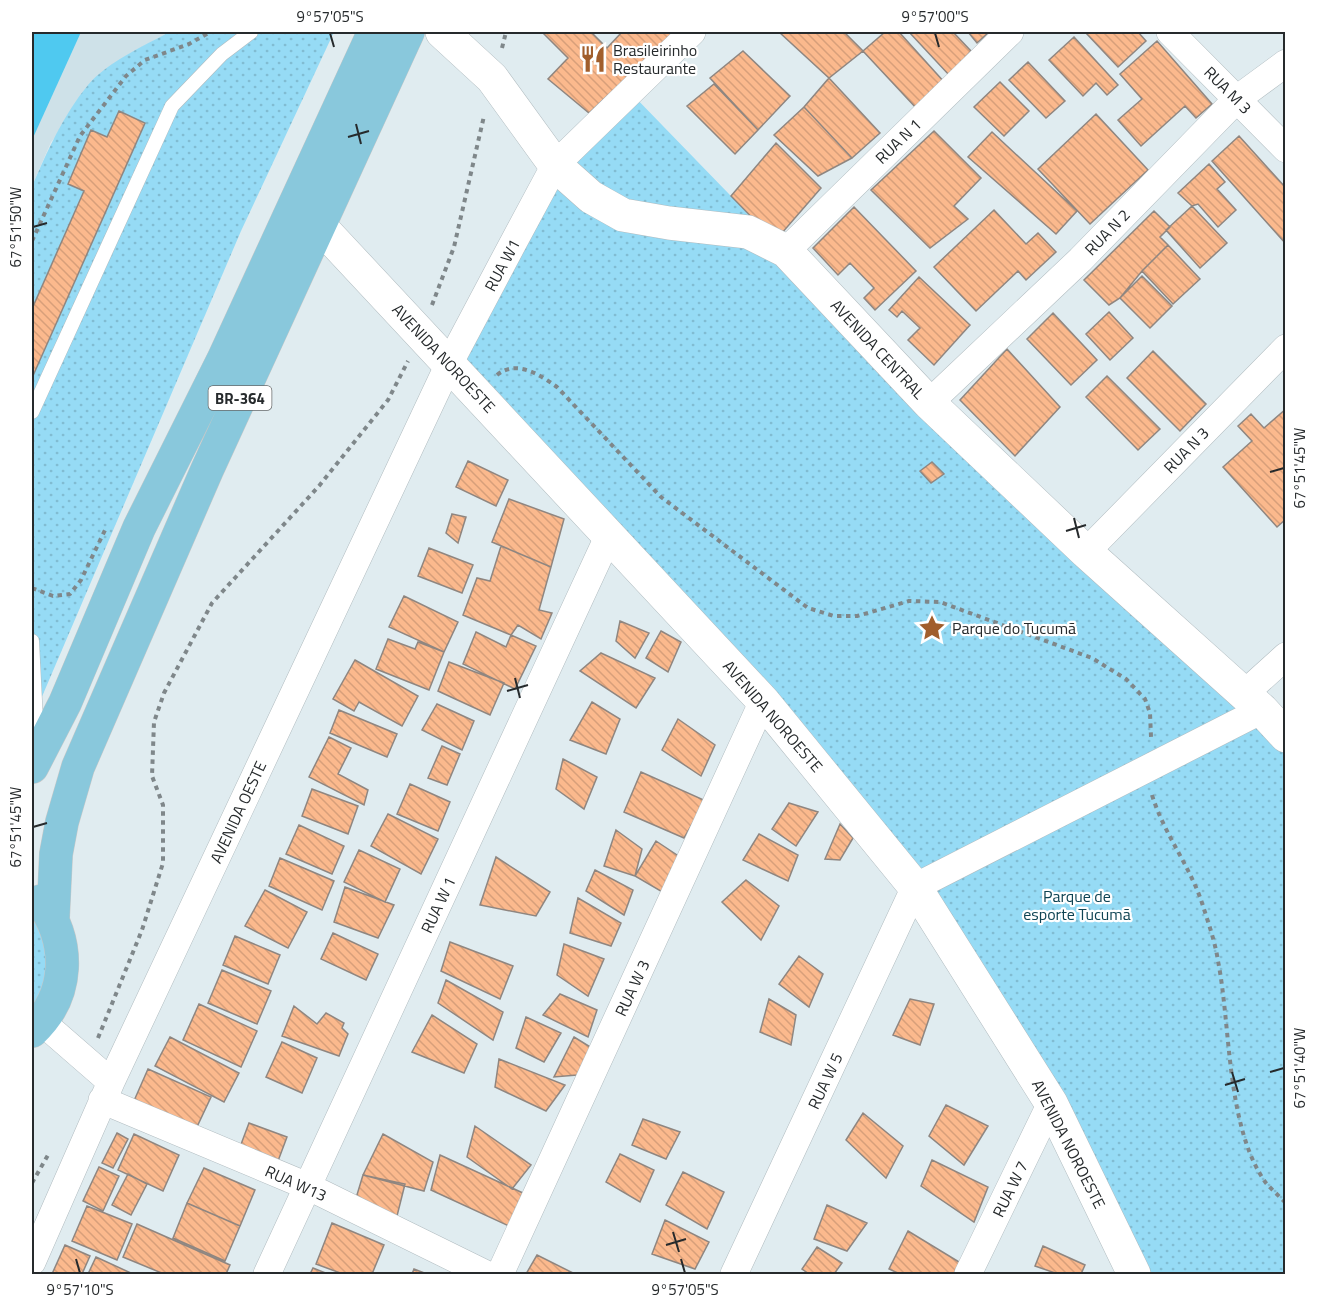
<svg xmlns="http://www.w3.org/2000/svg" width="1317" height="1306" viewBox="0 0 1317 1306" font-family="'Titillium Web',sans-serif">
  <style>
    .built { fill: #cee1e8 }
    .grass { fill: url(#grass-dots) }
    .water { fill: #4fc9f0 }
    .building { fill: url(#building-back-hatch); stroke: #8f8680; stroke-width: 1.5 }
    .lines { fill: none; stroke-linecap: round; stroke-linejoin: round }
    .lane-casing { stroke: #b1bcc0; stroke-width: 15 }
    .street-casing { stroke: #b1bcc0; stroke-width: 28 }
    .secondary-casing { stroke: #b1bcc0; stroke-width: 34 }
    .primary-casing { stroke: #c7c8c8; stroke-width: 34 }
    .path { stroke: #7f878a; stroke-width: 4; stroke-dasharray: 4.5 4.5; stroke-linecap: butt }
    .lane { stroke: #fff; stroke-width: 14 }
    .street { stroke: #fff; stroke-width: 27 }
    .secondary { stroke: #fff; stroke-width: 33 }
    .primary { stroke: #89c8dc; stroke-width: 33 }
    .ticks { fill: none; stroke: #262a2c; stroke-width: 2 }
    .labels { text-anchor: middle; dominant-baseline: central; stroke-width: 4.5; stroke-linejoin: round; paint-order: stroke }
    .shield { fill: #fff; stroke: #676a6b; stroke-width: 1.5 }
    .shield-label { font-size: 15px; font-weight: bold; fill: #262a2c }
    .poi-label { font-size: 16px; fill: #262a2c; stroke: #fff; text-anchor: start }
    .street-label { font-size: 16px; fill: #262a2c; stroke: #fff }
    .park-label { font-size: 16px; fill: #0d4353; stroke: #fff }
    .neatline { fill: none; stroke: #262a2c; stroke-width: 2 }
    .ticks-label { font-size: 15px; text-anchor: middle; fill: #262a2c }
  </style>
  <defs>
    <pattern id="grass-dots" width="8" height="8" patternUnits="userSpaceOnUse" patternTransform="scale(1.5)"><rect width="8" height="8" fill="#96dbf5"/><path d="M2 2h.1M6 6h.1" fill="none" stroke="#81bcd2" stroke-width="1.8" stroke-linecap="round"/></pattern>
    <pattern id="building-back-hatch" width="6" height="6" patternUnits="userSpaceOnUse" patternTransform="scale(1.5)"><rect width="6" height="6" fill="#fbb98d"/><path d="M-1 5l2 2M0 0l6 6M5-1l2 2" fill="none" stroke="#d79f7a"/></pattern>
  </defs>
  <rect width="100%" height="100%" fill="#e0ecf0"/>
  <!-- built -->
  <path class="built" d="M 32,32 L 169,32 L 124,57 L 51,142 L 32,186 Z"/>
  <!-- grass -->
  <path class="grass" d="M 169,32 L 334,32 L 241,231 L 32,720 L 32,186 C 47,152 63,115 88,85 C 106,63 144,46 169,32 Z
    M 630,92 L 761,227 L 1286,736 L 1285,1274 L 1134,1274 L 915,887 L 449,364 L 555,165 Z
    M 32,919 L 43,932 L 52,967 L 32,1020 Z"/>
  <!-- water -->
  <path class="water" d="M 32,32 L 81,32 L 32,140 Z"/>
  <!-- building -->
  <path class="building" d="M 542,32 L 591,32 L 607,48 L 622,32 L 676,32 L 589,113 L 548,79 L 568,58 Z
    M 779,32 L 844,32 L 863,51 L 829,78 Z
    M 885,32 L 899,32 L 945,83 L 917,109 L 863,51 Z
    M 909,32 L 953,32 L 971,51 L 949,75 Z
    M 968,32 L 989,32 L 977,43 Z
    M 1085,32 L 1138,32 L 1146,41 L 1118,67 Z
    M 1074,37 L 1118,85 L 1107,95 L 1096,83 L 1083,96 L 1049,60 Z
    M 1157,41 L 1212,104 L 1196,118 L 1185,106 L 1141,146 L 1118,120 L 1142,99 L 1120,74 Z
    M 743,51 L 790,96 L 758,130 L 710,78 Z
    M 1028,62 L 1065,101 L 1046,118 L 1009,80 Z
    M 829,78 L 880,133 L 852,158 L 804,107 Z
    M 1000,82 L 1029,111 L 1004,136 L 974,107 Z
    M 714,84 L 758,130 L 735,154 L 687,106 Z
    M 804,107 L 852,158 L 818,176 L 774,135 Z
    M 119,111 L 145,123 L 32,378 L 32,309 L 84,191 L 68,184 L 91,130 L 107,137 Z
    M 1096,114 L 1148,170 L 1090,224 L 1038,169 Z
    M 934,131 L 981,178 L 954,206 L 968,219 L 930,248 L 871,190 Z
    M 992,132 L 1077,211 L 1056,234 L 968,157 Z
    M 1239,136 L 1286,188 L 1286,244 L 1212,161 Z
    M 776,143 L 821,188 L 775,241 L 731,196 Z
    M 1209,164 L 1225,182 L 1217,189 L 1236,210 L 1218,227 L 1198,204 L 1192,206 L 1178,193 Z
    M 1192,206 L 1227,243 L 1200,268 L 1166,230 Z
    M 854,207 L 916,271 L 875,310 L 864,298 L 874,288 L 850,263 L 838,275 L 813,248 Z
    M 994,210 L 1026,244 L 1038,233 L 1056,252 L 1026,280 L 1018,271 L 976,311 L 934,267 Z
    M 1154,211 L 1170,227 L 1160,237 L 1168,245 L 1142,271 L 1120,298 L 1109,305 L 1084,280 Z
    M 1168,245 L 1200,279 L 1173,304 L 1142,271 Z
    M 1142,276 L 1172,306 L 1150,328 L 1120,298 Z
    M 919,277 L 970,325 L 934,365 L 908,340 L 920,328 L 902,311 L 897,317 L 889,310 Z
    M 1109,312 L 1133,338 L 1110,360 L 1086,334 Z
    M 1053,313 L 1097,360 L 1071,385 L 1027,339 Z
    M 1007,349 L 1060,407 L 1015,456 L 960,400 Z
    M 1153,351 L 1206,404 L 1180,431 L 1127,378 Z
    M 1107,376 L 1160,429 L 1138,450 L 1086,397 Z
    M 1286,409 L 1286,519 L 1277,527 L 1223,467 L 1252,441 L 1238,426 L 1251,414 L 1264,428 Z
    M 468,461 L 508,480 L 496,506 L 456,487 Z
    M 932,462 L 944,474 L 931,483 L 920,471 Z
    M 509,499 L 564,519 L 551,567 L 492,542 Z
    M 452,514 L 466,517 L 458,543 L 446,533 Z
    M 501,546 L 551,567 L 539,610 L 552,613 L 541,639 L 518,625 L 511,635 L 463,615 L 477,578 L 490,581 Z
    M 429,548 L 473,565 L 462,593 L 418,576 Z
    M 404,596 L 458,622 L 444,652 L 389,627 Z
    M 620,621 L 649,633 L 635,658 L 616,641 Z
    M 661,631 L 681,642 L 668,672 L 646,658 Z
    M 476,632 L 506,647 L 511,635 L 536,646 L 515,689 L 463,664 Z
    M 388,639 L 415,649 L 418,642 L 444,652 L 429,690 L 376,669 Z
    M 601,653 L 655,678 L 636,708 L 580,671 Z
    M 355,660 L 418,696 L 402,726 L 359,702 L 354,711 L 333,699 Z
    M 449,662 L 504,683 L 490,715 L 438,691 Z
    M 592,702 L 620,719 L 606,754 L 570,740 Z
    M 437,704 L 474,721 L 462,750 L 422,730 Z
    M 339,710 L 397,734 L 387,757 L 330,733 Z
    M 678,719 L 715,745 L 701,776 L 662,750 Z
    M 329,737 L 351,748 L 338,774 L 368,790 L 364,805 L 309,777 Z
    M 442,746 L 460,754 L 447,785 L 428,778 Z
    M 563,759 L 597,777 L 584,809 L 556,789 Z
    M 641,772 L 706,801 L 684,838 L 624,812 Z
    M 410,784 L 450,802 L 438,831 L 397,814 Z
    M 312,789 L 358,806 L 348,834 L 302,816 Z
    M 789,803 L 818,812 L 796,846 L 772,829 Z
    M 388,814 L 438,839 L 421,874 L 371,846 Z
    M 840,824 L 853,838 L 840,860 L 825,859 Z
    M 299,825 L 344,846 L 332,874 L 286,854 Z
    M 616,830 L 642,849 L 635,876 L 604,866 Z
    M 759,834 L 798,855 L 788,881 L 743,860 Z
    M 656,841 L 680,857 L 664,893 L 635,876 Z
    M 359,850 L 400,869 L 385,902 L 344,882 Z
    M 496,857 L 550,892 L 536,916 L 480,905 Z
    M 280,858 L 334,881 L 322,910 L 269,886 Z
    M 595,870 L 633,890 L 624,915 L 586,891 Z
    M 746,880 L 779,906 L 761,940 L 722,902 Z
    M 345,887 L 394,905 L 378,938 L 334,922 Z
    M 265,890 L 307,912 L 288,948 L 245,926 Z
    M 578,898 L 621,923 L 611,946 L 570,933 Z
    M 333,933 L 378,954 L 366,980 L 321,959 Z
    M 235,936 L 280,955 L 268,984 L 223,965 Z
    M 450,942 L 513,966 L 500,999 L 441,971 Z
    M 564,944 L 604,959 L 588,996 L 557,975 Z
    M 799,956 L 823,974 L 809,1007 L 779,984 Z
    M 222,970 L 271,991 L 257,1024 L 208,1003 Z
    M 446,980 L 503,1012 L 493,1040 L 438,1003 Z
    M 560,994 L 597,1010 L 588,1037 L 543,1015 Z
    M 769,999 L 796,1015 L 791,1045 L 760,1032 Z
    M 910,999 L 934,1004 L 920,1045 L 893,1035 Z
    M 199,1004 L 257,1031 L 241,1067 L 183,1040 Z
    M 294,1006 L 317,1024 L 326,1013 L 344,1023 L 342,1028 L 348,1034 L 339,1056 L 282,1036 Z
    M 432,1015 L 477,1044 L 464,1073 L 412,1052 Z
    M 526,1017 L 561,1033 L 544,1062 L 516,1048 Z
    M 170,1037 L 239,1073 L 224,1102 L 155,1066 Z
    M 574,1037 L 592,1048 L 577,1075 L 554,1077 Z
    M 282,1042 L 317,1058 L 302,1093 L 266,1077 Z
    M 499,1059 L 565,1085 L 546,1111 L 495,1087 Z
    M 148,1069 L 211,1097 L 195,1131 L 133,1103 Z
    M 946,1105 L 988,1126 L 964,1165 L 929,1136 Z
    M 863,1113 L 903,1146 L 886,1178 L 846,1140 Z
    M 643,1119 L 680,1132 L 666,1159 L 632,1145 Z
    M 249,1123 L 287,1137 L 275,1169 L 237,1155 Z
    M 475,1126 L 531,1165 L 512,1189 L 467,1157 Z
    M 117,1133 L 128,1139 L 113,1168 L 102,1163 Z
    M 134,1134 L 179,1155 L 163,1191 L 118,1170 Z
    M 383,1134 L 433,1162 L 424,1191 L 363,1175 Z
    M 620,1154 L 654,1170 L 640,1202 L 606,1182 Z
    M 440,1155 L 525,1194 L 511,1227 L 431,1190 Z
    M 932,1160 L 988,1187 L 974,1222 L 921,1186 Z
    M 99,1167 L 119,1176 L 103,1211 L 83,1201 Z
    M 204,1168 L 255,1190 L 240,1226 L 187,1203 Z
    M 683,1172 L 724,1192 L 707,1229 L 666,1205 Z
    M 128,1174 L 147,1184 L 131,1215 L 112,1205 Z
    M 363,1175 L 405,1184 L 394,1228 L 353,1208 Z
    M 187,1203 L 240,1226 L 225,1261 L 173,1238 Z
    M 827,1205 L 867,1223 L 847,1251 L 814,1239 Z
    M 87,1206 L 132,1224 L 117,1260 L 72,1241 Z
    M 665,1220 L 709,1242 L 695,1269 L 652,1254 Z
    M 332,1223 L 384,1245 L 372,1274 L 343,1274 L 316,1264 Z
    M 137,1224 L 230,1265 L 226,1274 L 164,1274 L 123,1257 Z
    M 908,1231 L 964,1265 L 957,1274 L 900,1274 L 889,1269 Z
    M 65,1245 L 90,1256 L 82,1274 L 52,1274 Z
    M 1043,1246 L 1085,1265 L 1081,1274 L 1058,1274 L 1035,1266 Z
    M 817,1247 L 842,1263 L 834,1274 L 809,1274 L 802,1269 Z
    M 537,1255 L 575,1274 L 526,1274 Z
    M 96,1257 L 133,1274 L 88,1274 Z
    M 313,1268 L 328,1274 L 310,1274 Z
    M 414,1269 L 427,1274 L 412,1274 Z"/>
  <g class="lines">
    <defs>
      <path id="lane" d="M 32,412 L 172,106 L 222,54 L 251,32
        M 32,641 L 37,741"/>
      <path id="street" d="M 1170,32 L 1286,149
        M 786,251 L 1010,32
        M 929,403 L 1080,260 L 1237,99 L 1286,63
        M 1086,552 L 1286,348
        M 1244,694 L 1286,656
        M 42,1022 L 111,1082
        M 102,1100 L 307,1186 L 486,1274
        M 32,1262 L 111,1082 L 449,364 L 511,247 L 555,165 L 692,32
        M 267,1274 L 609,535
        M 500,1274 L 763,701
        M 734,1274 L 915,887 L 1262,710
        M 968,1274 L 1051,1103"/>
      <path id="secondary" d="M 442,32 L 492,78 L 555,165 L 591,197 L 623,215 L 669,223 L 748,232 L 786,251 L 929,403 L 1086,552 L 1262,710 L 1286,736
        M 319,225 L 763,701 L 915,887 L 1051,1103 L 1134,1274"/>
      <path id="primary" d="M 32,767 L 65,703 L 139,528 L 224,358 L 374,32
        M 53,917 L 56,854 L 62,822 L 78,767 L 207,470 L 408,32
        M 32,1031 C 70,995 71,943 41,901"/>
    </defs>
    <!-- lane casing -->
    <use href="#lane" class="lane-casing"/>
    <!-- street casing -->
    <use href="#street" class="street-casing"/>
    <!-- secondary casing -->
    <use href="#secondary" class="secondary-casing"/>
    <!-- primary casing -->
    <use href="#primary" class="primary-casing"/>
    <!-- path -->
    <path class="path" d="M 502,48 L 506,32
      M 32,241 L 80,136 L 126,76 L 145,60 L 189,44 L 210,32
      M 432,305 L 454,247 L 484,116
      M 497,375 C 517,359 540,375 557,387 L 661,497 L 808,608 L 834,616 L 857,616 L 909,601 L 940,602 L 1092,658 L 1126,679 L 1145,699 L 1150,713 L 1151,737
      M 32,588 L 53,596 L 70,594 L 81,580 L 106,528
      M 1152,795 C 1164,834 1190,866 1202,903 C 1208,922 1215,941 1218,961 C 1231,1026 1226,1128 1266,1183 C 1272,1190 1279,1196 1286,1203
      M 98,1038 L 142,930 L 163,863 L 163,805 L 152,776 L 154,722 L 164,693 L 212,603 L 319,486 L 388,400 L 408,361
      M 32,1183 L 48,1155"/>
    <!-- lane -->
    <use href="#lane" class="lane"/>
    <!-- street -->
    <use href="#street" class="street"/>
    <!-- secondary -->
    <use href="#secondary" class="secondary"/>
    <!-- primary -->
    <use href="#primary" class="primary"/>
  </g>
  <!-- ticks -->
  <path class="ticks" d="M 330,33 L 334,47M 935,33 L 939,47M 356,124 L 361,144M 348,137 L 369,131M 33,227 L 47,223M 1270,472 L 1284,468M 1074,518 L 1079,538M 1066,531 L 1086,525M 515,678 L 520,698M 507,691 L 528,685M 33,827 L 47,823M 1232,1072 L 1238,1092M 1270,1072 L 1284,1068M 1225,1085 L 1245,1079M 673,1232 L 679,1252M 666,1245 L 686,1239M 76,1259 L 80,1273M 681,1259 L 685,1273"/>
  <!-- icons -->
  <defs>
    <symbol id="restaurant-bare" viewBox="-9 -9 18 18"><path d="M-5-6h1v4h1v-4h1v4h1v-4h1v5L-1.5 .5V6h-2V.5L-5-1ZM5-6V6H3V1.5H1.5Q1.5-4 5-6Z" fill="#a15e2c" stroke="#fff" stroke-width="2.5" paint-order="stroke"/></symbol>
    <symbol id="sight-bare" viewBox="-9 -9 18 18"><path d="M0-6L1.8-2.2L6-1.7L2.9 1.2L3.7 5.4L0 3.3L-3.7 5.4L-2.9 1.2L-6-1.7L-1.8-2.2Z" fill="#a15e2c" stroke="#fff" stroke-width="2.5" paint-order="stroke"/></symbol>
  </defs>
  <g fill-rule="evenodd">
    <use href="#restaurant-bare" x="574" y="40" width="38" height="38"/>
    <use href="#sight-bare" x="913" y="609" width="38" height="38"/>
  </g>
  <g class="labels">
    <!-- shield labels -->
    <rect class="shield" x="208.5" y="386" width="63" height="24" rx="4.5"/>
    <g class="shield-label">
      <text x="240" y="398">BR-364</text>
    </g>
    <!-- poi labels -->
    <g class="poi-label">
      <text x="613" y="50">Brasileirinho<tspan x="613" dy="18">Restaurante</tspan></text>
      <text x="952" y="628">Parque do Tucumã</text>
    </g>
    <!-- street labels -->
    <g class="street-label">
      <text transform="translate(1228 90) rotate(45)">RUA M 3</text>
      <text transform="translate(898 141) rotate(-44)">RUA N 1</text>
      <text transform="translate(1107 232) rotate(-46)">RUA N 2</text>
      <text transform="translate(502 265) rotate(-62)">RUA W1</text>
      <text transform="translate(878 349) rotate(47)">AVENIDA CENTRAL</text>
      <text transform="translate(444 358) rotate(47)">AVENIDA NOROESTE</text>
      <text transform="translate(1186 450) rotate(-46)">RUA N 3</text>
      <text transform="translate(773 716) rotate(49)">AVENIDA NOROESTE</text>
      <text transform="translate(238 812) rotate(-65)">AVENIDA OESTE</text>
      <text transform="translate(438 905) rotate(-65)">RUA W 1</text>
      <text transform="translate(632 988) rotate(-65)">RUA W 3</text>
      <text transform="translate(825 1081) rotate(-65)">RUA W 5</text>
      <text transform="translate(1069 1144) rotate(63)">AVENIDA NOROESTE</text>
      <text transform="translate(296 1183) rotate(24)">RUA W13</text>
      <text transform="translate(1010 1189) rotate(-64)">RUA W 7</text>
    </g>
    <!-- park labels -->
    <g class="park-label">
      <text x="1077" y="896">Parque de<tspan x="1077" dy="18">esporte Tucumã</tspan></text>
    </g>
  </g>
  <!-- border -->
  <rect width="1317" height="1306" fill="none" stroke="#ffffff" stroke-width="66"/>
  <rect x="33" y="33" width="1251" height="1240" class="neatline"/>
  <g class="ticks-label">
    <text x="330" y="22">9°57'05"S</text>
    <text x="935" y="22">9°57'00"S</text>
    <text transform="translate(16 227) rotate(-90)" y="5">67°51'50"W</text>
    <text transform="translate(1300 468) rotate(-90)" y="5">67°51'45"W</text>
    <text transform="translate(16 827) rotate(-90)" y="5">67°51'45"W</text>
    <text transform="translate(1300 1068) rotate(-90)" y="5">67°51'40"W</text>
    <text x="80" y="1295">9°57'10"S</text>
    <text x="685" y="1295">9°57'05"S</text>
  </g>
</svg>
